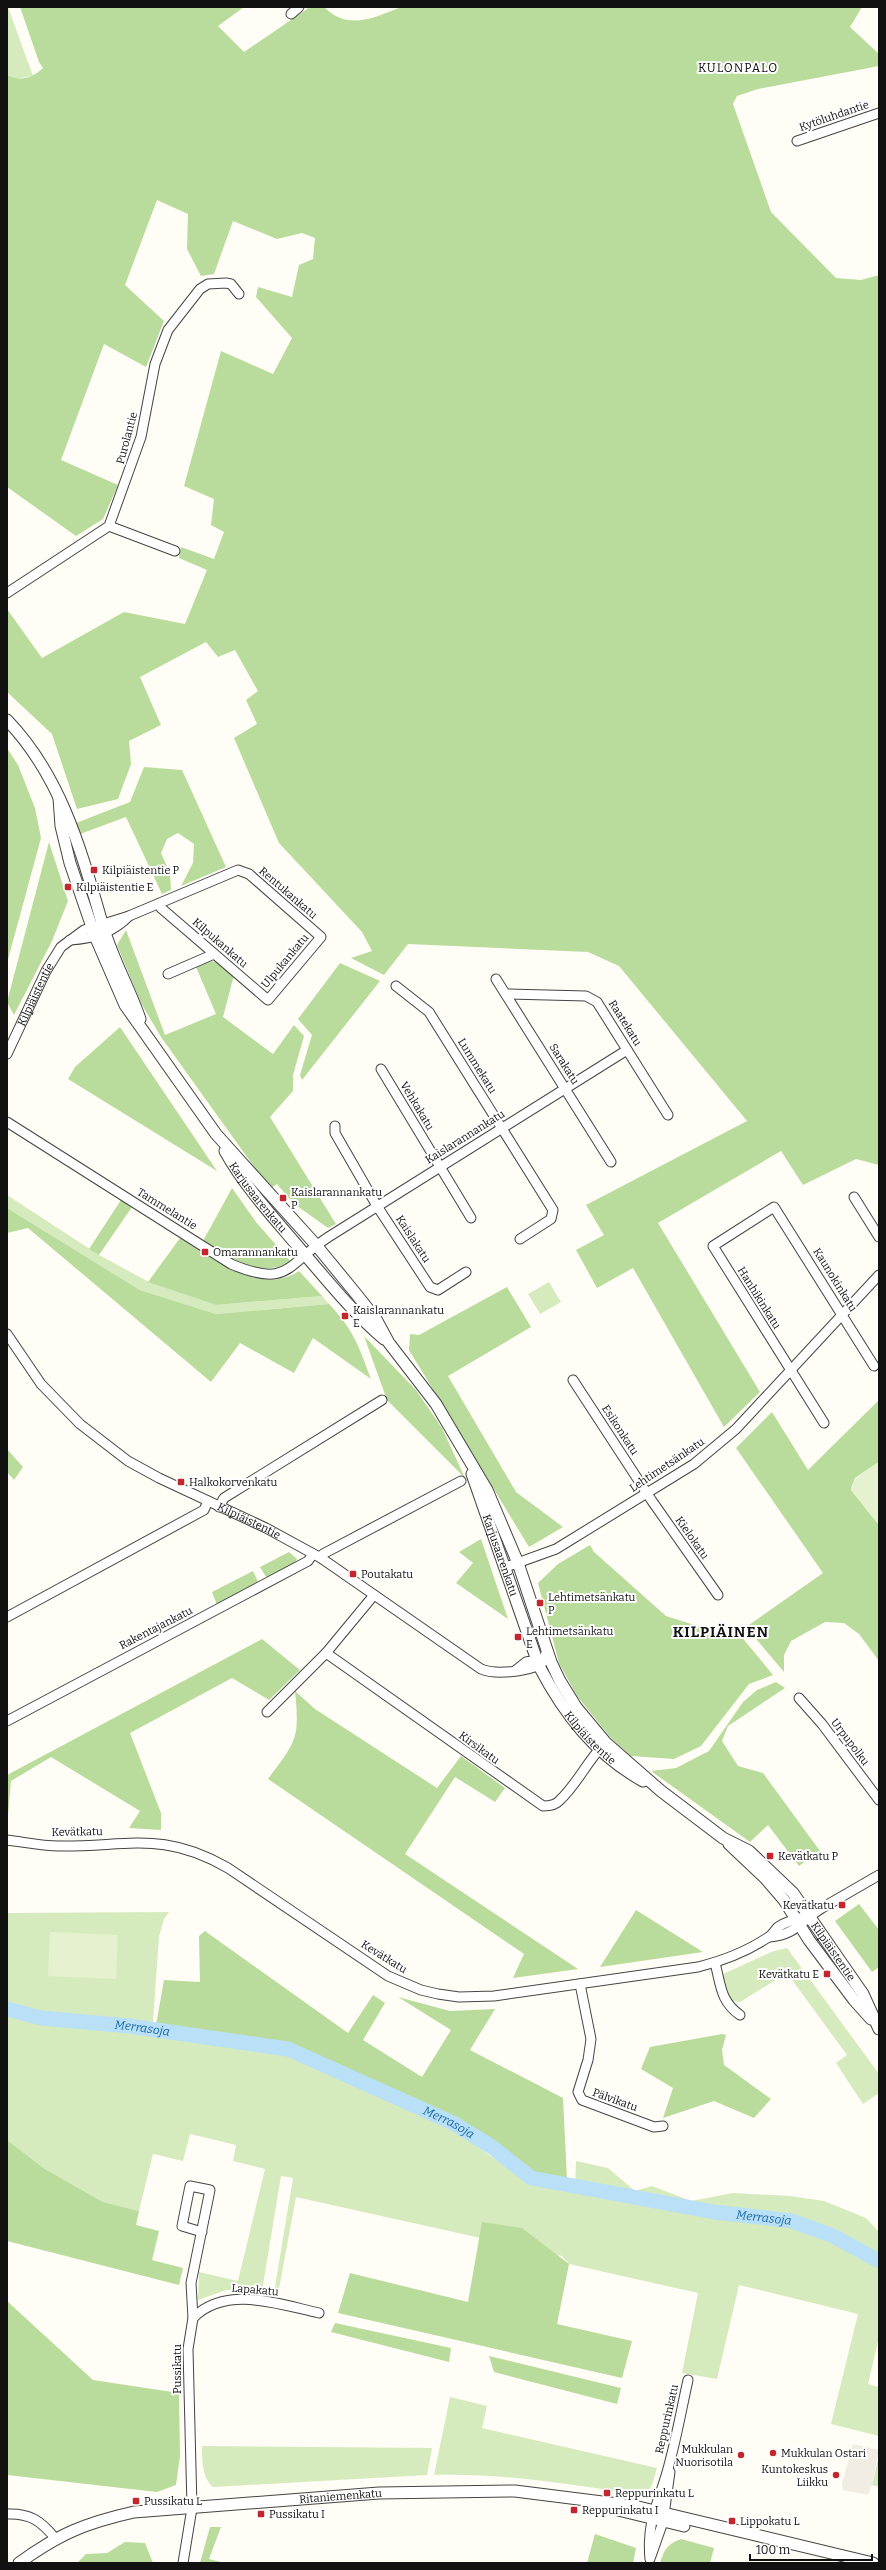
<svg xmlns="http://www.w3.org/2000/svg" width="886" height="2570" viewBox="0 0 886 2570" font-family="Bitter,serif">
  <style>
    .green { fill: #d5ebbd }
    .forest { fill: #b9dc9c }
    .pitch { fill: #e6f2cf }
    .plaza { fill: #f1ede2 }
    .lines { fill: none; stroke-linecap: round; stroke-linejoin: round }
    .river { stroke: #b9e0f7; stroke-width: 15 }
    .minor-casing { stroke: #444; stroke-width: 11 }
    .tertiary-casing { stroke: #444; stroke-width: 13 }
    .minor { stroke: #fff; stroke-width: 9 }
    .tertiary { stroke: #fff; stroke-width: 11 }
    .poi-dot { fill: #c4262e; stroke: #fff; stroke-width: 1.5 }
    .labels { text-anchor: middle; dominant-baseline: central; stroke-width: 4; stroke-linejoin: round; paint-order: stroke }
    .street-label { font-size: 11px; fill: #111; stroke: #fff }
    .poi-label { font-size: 11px; fill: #111; stroke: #fff; text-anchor: start }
    .neighbourhood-label { font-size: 12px; letter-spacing: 1px; fill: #111; stroke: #fff }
    .water-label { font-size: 12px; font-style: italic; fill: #1768a6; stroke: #fff }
    .district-label { font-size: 15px; font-weight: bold; letter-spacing: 1px; fill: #111; stroke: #fff }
  </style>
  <rect width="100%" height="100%" fill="#fffdf5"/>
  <!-- green -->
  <path class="green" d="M 7,7 L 8,7 L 33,76 L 16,79 L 7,75 Z
    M 7,1195 L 99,1255 L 149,1282 L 216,1305 L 322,1296 L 329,1304 L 216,1314 L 140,1290 L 7,1208 Z
    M 549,1282 L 561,1302 L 540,1314 L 528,1294 Z
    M 169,1912 L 164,1919 L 159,1937 L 152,2035 L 287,2055 L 452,2129 L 530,2183 L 575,2193 L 576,2161 L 608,2168 L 635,2191 L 652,2186 L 691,2201 L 733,2193 L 790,2196 L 824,2201 L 866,2218 L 879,2232 L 879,2337 L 868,2384 L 879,2387 L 879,2436 L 831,2424 L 858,2314 L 739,2285 L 717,2379 L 682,2373 L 698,2293 L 569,2264 L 562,2256 L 296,2197 L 278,2294 L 274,2293 L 293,2178 L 281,2176 L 262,2291 L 226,2290 L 198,2300 L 199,2272 L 238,2281 L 265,2169 L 233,2161 L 236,2145 L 190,2134 L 183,2161 L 153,2154 L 139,2211 L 103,2202 L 45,2169 L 7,2140 L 7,1913 Z
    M 787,1948 L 879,2074 L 879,2093 L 863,2104 L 836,2063 L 847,2055 L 787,1973 L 740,2002 L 731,2001 L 721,1975 L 771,1952 Z
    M 450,2397 L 487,2406 L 482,2428 L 657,2468 L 652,2485 L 647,2493 L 634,2494 C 567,2484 502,2473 434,2475 Z
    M 202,2446 L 432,2448 L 427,2475 L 213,2487 C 202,2478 202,2459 202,2446 Z
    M 879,2456 L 879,2487 L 872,2485 Z"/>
  <!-- forest -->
  <path class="forest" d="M 20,7 L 244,7 L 218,26 L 244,52 L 310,7 L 324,7 C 348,31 374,18 401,7 L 862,7 L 850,27 L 879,54 L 879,66 L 758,89 L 737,96 L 733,104 L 771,212 L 836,278 L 861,280 L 879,275 L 879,1165 L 856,1159 L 803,1185 L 781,1151 L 658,1223 L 760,1392 L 724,1427 L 633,1268 L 597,1288 L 576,1250 L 604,1235 L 586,1205 L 747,1121 L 619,966 L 588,952 L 408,944 L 384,975 L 351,958 L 372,951 L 362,932 L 279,843 L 234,738 L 257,724 L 246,700 L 258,691 L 235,650 L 218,657 L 206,642 L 140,677 L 161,725 L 129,741 L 131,764 L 118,799 L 77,809 L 52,734 L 7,692 L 7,609 L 42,658 L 124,612 L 185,624 L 207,570 L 179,558 L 181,547 L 214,559 L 224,532 L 211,525 L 214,499 L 184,486 L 221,351 L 273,374 L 292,338 L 256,297 L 258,287 L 292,297 L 299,265 L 313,259 L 315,238 L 302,233 L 277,239 L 233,221 L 214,274 L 201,276 L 187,249 L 188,214 L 157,200 L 125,285 L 164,321 L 146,367 L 104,344 L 61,460 L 118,485 L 103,519 L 76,536 L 7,487 L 7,75 C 21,82 32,78 43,68 L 39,62 Z
    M 7,748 L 18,765 L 35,808 L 41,838 L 7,963 Z
    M 144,767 L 182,770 L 226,867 L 181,886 L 193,863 L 194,844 L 178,833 L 167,839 L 161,853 L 170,873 L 171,890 L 162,894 L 126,817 L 80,834 L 76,823 L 130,802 Z
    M 49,842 L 68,901 L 52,941 L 14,1015 L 7,1002 Z
    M 126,930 L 165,1035 L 216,1014 L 196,967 C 216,957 219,961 234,975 L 223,1017 L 273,1054 L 294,1025 L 304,1036 L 293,1075 L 293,1091 L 270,1117 L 336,1224 L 328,1228 L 293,1203 L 277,1184 L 270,1189 L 161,1037 L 141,1003 L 117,945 Z
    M 340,963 L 380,981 L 302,1080 L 300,1075 L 312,1035 L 298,1019 Z
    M 120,1027 L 217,1171 L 68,1079 L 75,1067 Z
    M 232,1188 L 256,1222 L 291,1262 C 257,1279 232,1258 203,1241 Z
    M 121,1200 L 132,1207 L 99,1255 L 89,1249 Z
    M 7,1208 L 140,1290 L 216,1314 L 329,1304 C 354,1330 359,1347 371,1379 L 313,1338 L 294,1373 L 240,1343 L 211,1382 L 28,1228 L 7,1233 Z
    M 180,1238 C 212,1258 259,1297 299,1271 L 322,1296 L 216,1305 L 148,1282 Z
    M 507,1287 L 531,1327 L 448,1376 L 516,1492 L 563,1527 L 529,1547 L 409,1350 L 410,1334 L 419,1335 Z
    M 364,1336 L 416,1390 L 442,1428 L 465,1478 L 387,1400 Z
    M 879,1400 L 879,1462 L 855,1478 L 851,1490 L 879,1525 L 879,1661 L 859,1634 L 844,1623 L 825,1622 L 791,1641 L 784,1655 L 784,1672 L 746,1627 L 823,1573 L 736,1448 L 772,1412 L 808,1470 Z
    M 7,1449 L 23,1467 L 14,1480 L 7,1472 Z
    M 481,1539 L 508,1619 L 456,1583 L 473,1563 L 459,1552 Z
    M 590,1545 L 594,1552 L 666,1616 L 726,1635 L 736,1630 L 773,1675 L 749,1684 L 701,1746 L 674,1759 L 631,1756 L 611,1738 L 577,1696 L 559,1663 L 538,1583 L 558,1564 Z
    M 289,1552 L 297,1559 L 293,1566 L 268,1580 L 260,1567 Z
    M 253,1571 L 259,1584 L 217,1605 L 212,1592 Z
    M 262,1639 L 300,1670 L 269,1700 L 232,1678 L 130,1733 L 161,1813 L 161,1830 L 129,1828 L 140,1811 L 51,1757 L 11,1781 L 7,1826 L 7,1775 Z
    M 776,1682 L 785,1688 L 728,1726 L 722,1741 L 738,1766 L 763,1773 L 820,1851 L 799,1866 L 768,1825 L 750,1842 L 651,1771 L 676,1768 L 709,1751 L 743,1702 L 757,1690 Z
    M 295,1691 L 315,1709 L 437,1788 L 461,1756 L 505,1788 L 495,1802 L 455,1777 L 405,1854 L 578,1969 L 513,1978 L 524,1954 L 268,1779 C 296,1741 300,1740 295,1691 Z
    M 859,1904 L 879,1930 L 879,1967 L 872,1972 L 835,1921 Z
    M 636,1910 L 703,1952 L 600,1967 Z
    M 205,1931 L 348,2033 L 373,1995 L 385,2003 L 363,2040 L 422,2077 L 451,2030 L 398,1997 L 450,2011 L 495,2009 L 470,2050 L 563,2098 L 567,2180 L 532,2173 L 455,2119 L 288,2045 L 156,2025 L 164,1980 L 200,1982 L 199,1936 Z
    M 722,2034 L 726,2035 L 722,2050 L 724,2065 L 771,2099 L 754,2118 L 714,2101 L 663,2118 L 673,2088 L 641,2069 L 650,2047 Z
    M 7,2140 L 45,2169 L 103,2202 L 139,2211 L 136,2225 L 159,2231 L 152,2260 L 183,2268 L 179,2285 L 7,2241 Z
    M 482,2222 L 522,2228 L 569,2264 L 557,2324 L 632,2341 L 622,2378 L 338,2313 L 350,2273 L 468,2302 Z
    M 7,2301 L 93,2380 L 179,2393 L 180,2456 L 176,2485 L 157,2492 L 7,2475 Z
    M 335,2323 L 451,2348 L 449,2362 L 331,2332 Z
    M 489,2356 L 621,2388 L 617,2404 L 494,2372 Z
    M 210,2527 L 221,2527 L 209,2559 L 225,2563 L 200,2563 Z
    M 595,2534 L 636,2548 L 633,2563 L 587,2563 Z
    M 681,2539 L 714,2548 L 710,2563 L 660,2563 C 664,2550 668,2543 681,2539 Z
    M 125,2542 L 145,2543 L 153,2563 L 77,2563 L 86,2554 L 107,2553 Z"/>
  <!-- pitch -->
  <path class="pitch" d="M 879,1462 L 879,1525 L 851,1490 C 852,1476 868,1470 879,1462 Z
    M 50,1932 L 118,1935 L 116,1979 L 48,1976 Z"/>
  <!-- plaza -->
  <path class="plaza" d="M 853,2444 L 879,2450 L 872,2485 L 868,2495 L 843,2490 L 842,2484 Z"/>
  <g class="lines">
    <!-- river -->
    <path class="river" id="s1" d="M 7,2009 L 41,2018 L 129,2026 L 288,2049 L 453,2123 L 492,2147 L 531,2178 L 714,2212 L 792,2221 L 833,2236 L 879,2261"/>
    <defs>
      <g id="minor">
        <path d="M 291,14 L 299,7"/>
        <path d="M 797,141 L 879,113"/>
        <path d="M 109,526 L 175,551"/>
        <path d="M 7,593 L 109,526 L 141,437 L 155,364 L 168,330 L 200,289 L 208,284 L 226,283 L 231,284 L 239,294"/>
        <path d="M 70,940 C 92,939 114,932 129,916"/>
        <path d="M 168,974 L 214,954"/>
        <path d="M 496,979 L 611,1162"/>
        <path d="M 396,986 L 429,1012 L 553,1210 L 551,1219 L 520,1239"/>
        <path d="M 506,994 L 586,996 L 597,1002 L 668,1115"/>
        <path id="s2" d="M 7,1054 L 46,971 L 61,947 L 84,930 L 129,916 L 238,870 L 249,874 L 321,937 L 268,1000 L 161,908 L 159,903"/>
        <path d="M 381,1069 L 471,1218"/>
        <path d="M 7,1122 L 231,1264 C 290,1289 286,1264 330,1236 L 627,1050"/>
        <path d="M 335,1126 L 335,1133 L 377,1206 L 430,1287 L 438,1290 L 466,1272"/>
        <path d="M 854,1197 L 879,1237"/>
        <path id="s3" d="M 7,1334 L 41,1384 L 80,1424 L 128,1461 L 159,1478 L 266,1528 L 321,1558 L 481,1669 C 495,1675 532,1672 543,1662 L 547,1650"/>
        <path d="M 573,1380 L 652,1501 L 718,1595"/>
        <path d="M 824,1423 L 713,1246 L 774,1207 L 874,1366"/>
        <path d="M 219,1507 L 224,1498 L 382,1400"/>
        <path d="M 321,1558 L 323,1554 L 461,1481"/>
        <path d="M 506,1567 L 556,1549 L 694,1464 L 736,1429 L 879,1275"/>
        <path d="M 7,1617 L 204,1510 L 208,1501"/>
        <path d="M 326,1653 L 543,1806 C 549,1806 556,1805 560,1800 C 577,1784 587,1762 603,1745"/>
        <path d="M 516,1670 L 526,1662 L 543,1659"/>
        <path d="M 799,1698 L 822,1724 L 879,1800"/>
        <path d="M 267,1712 L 326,1653 L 374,1595"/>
        <path d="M 7,1721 L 308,1561 L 313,1554"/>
        <path d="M 7,1840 C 24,1842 41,1846 59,1846 C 127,1847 163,1830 228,1868 L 388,1976 L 421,1990 L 438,1994 L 459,1997 L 494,1996 L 698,1967 C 722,1961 746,1952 767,1938 C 772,1936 774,1931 778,1927 C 787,1921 799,1918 810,1916"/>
        <path d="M 769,1937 C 796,1935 801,1921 822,1908 C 841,1897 860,1886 879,1875"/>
        <path d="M 715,1963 C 721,1985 720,2001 740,2015"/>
        <path d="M 580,1984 L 591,2039 L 588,2060 L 578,2092 L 582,2100 L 654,2127 L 663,2126"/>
        <path d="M 193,2318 C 226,2285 278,2304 319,2313"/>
        <path d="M 7,2514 C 30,2513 41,2521 55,2538"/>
        <path d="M 651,2556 L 663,2522 L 670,2472"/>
        <path d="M 650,2559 C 646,2518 661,2499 670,2461 C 677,2435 682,2407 688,2380"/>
        <path d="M 183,2563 L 192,2508 L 188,2349 L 193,2318 L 191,2283 L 210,2190 L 190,2186 L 182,2226 L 202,2232"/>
      </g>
      <g id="tertiary">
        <path d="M 7,720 C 61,776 81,850 102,923 C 111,956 129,987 140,1019"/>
        <path id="s4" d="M 59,798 L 61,826 L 70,863 L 95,936 L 125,1005 L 216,1134 L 316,1245 L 357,1295 L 376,1319 L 389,1343 L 436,1404 L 487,1490 L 518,1563 L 551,1662 L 560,1681 L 576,1707 L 606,1743 L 661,1791 L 723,1838 L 749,1851 L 793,1893 L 863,1994 L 879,2029"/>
        <path id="s5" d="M 225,1151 C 245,1187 274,1218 301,1250 C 327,1280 353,1313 384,1339"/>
        <path id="s6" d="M 472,1474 L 539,1666 C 564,1714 595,1754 643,1781"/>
        <path d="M 729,1844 L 765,1878 L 784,1900 L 809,1940 L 854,2000 L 871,2019"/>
        <path d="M 614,2509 L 684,2526"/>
        <path id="s7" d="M 19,2563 C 59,2534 85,2523 134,2512 L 379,2493 L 515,2491 L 634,2506 L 873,2563"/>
      </g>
    </defs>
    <!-- minor casing -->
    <use href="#minor" class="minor-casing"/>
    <!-- tertiary casing -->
    <use href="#tertiary" class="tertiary-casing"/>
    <!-- minor -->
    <use href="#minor" class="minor"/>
    <!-- tertiary -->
    <use href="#tertiary" class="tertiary"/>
  </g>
  <!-- markers -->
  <g class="poi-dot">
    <rect x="90" y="866" width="8" height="8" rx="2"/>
    <rect x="64" y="883" width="8" height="8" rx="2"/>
    <rect x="279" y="1194" width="8" height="8" rx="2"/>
    <rect x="201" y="1248" width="8" height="8" rx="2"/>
    <rect x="341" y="1312" width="8" height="8" rx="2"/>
    <rect x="177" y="1478" width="8" height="8" rx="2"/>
    <rect x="349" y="1570" width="8" height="8" rx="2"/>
    <rect x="536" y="1599" width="8" height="8" rx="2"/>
    <rect x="514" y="1633" width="8" height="8" rx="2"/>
    <rect x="766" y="1852" width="8" height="8" rx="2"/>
    <rect x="838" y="1901" width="8" height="8" rx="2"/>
    <rect x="823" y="1970" width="8" height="8" rx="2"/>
    <circle cx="773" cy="2453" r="4"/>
    <circle cx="741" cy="2455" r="4"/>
    <circle cx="836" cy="2475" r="4"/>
    <rect x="603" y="2489" width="8" height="8" rx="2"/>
    <rect x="132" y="2497" width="8" height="8" rx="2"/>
    <rect x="570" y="2506" width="8" height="8" rx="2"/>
    <rect x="257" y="2510" width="8" height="8" rx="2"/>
    <rect x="728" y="2517" width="8" height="8" rx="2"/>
  </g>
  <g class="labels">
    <!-- street labels -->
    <g class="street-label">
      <text transform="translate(834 116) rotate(-19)">Kytöluhdantie</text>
      <text transform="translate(127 438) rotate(-75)">Purolantie</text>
      <text transform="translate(288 893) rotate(41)">Rentukankatu</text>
      <text transform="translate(220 943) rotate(41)">Kilpukankatu</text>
      <text transform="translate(285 961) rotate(-50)">Ulpukankatu</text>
      <text stroke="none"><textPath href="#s2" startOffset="66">Kilpiäistentie</textPath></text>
      <text transform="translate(625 1023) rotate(58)">Raatekatu</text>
      <text transform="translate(564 1064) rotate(58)">Sarakatu</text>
      <text transform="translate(477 1066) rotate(58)">Lummekatu</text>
      <text transform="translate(417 1106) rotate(59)">Vehkakatu</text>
      <text transform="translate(465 1137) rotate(-32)">Kaislarannankatu</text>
      <text stroke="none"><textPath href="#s5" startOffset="57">Karjusaarenkatu</textPath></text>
      <text transform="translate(167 1209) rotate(32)">Tammelantie</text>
      <text transform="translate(413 1239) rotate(57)">Kaislakatu</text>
      <text transform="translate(835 1280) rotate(58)">Kaunokinkatu</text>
      <text transform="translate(759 1298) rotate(58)">Hanhikinkatu</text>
      <text transform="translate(620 1430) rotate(57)">Esikonkatu</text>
      <text transform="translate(667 1465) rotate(-34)">Lehtimetsänkatu</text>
      <text stroke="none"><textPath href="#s3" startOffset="312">Kilpiäistentie</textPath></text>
      <text transform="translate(692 1538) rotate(55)">Kielokatu</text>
      <text stroke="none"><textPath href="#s6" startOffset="86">Karjusaarenkatu</textPath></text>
      <text transform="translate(156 1628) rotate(-27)">Rakentajankatu</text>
      <text stroke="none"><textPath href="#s6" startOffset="292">Kilpiäistentie</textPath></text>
      <text transform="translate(850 1742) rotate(53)">Urpupolku</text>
      <text transform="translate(479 1748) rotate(36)">Kirsikatu</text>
      <text transform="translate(77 1832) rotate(-1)">Kevätkatu</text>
      <text stroke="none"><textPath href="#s4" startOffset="1419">Kilpiäistentie</textPath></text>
      <text transform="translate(384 1957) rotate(32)">Kevätkatu</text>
      <text transform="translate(615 2100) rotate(20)">Pälvikatu</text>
      <text transform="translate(255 2290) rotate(5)">Lapakatu</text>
      <text transform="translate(177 2369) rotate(-90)">Pussikatu</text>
      <text transform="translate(667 2419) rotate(-77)">Reppurinkatu</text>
      <text stroke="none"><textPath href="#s7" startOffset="334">Ritaniemenkatu</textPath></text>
    </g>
    <!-- poi labels -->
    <g class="poi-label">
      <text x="102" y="870">Kilpiäistentie P</text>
      <text x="76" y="887">Kilpiäistentie E</text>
      <text x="291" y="1192">Kaislarannankatu<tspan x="291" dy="13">P</tspan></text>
      <text x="213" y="1252">Omarannankatu</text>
      <text x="353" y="1310">Kaislarannankatu<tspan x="353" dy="13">E</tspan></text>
      <text x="189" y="1482">Halkokorvenkatu</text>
      <text x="361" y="1574">Poutakatu</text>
      <text x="548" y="1597">Lehtimetsänkatu<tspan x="548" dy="13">P</tspan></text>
      <text x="526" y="1631">Lehtimetsänkatu<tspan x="526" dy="13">E</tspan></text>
      <text x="778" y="1856">Kevätkatu P</text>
      <text x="834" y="1905" text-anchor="end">Kevätkatu</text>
      <text x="819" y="1974" text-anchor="end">Kevätkatu E</text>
      <text x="733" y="2449" text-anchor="end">Mukkulan<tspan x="733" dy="13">Nuorisotila</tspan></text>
      <text x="781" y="2453">Mukkulan Ostari</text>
      <text x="828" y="2469" text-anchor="end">Kuntokeskus<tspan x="828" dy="13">Liikku</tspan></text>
      <text x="615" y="2493">Reppurinkatu L</text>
      <text x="144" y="2501">Pussikatu L</text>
      <text x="582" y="2510">Reppurinkatu I</text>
      <text x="269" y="2514">Pussikatu I</text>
      <text x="740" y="2521">Lippokatu L</text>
    </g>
    <!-- neighbourhood labels -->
    <g class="neighbourhood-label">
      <text x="738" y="68">KULONPALO</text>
    </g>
    <!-- water labels -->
    <g class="water-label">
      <text stroke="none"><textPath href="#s1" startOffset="137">Merrasoja</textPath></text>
      <text stroke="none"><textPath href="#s1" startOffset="461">Merrasoja</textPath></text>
      <text stroke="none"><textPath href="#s1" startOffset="797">Merrasoja</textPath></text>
    </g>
    <!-- district labels -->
    <g class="district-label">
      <text x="721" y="1632">KILPIÄINEN</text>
    </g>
  </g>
  <!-- border -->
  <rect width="886" height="2570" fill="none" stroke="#111111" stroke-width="16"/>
  <!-- scale -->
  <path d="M750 2554v6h122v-6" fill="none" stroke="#111111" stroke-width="2"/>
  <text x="756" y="2554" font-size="12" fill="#111111" stroke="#ffffff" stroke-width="3" paint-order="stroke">100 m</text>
</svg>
